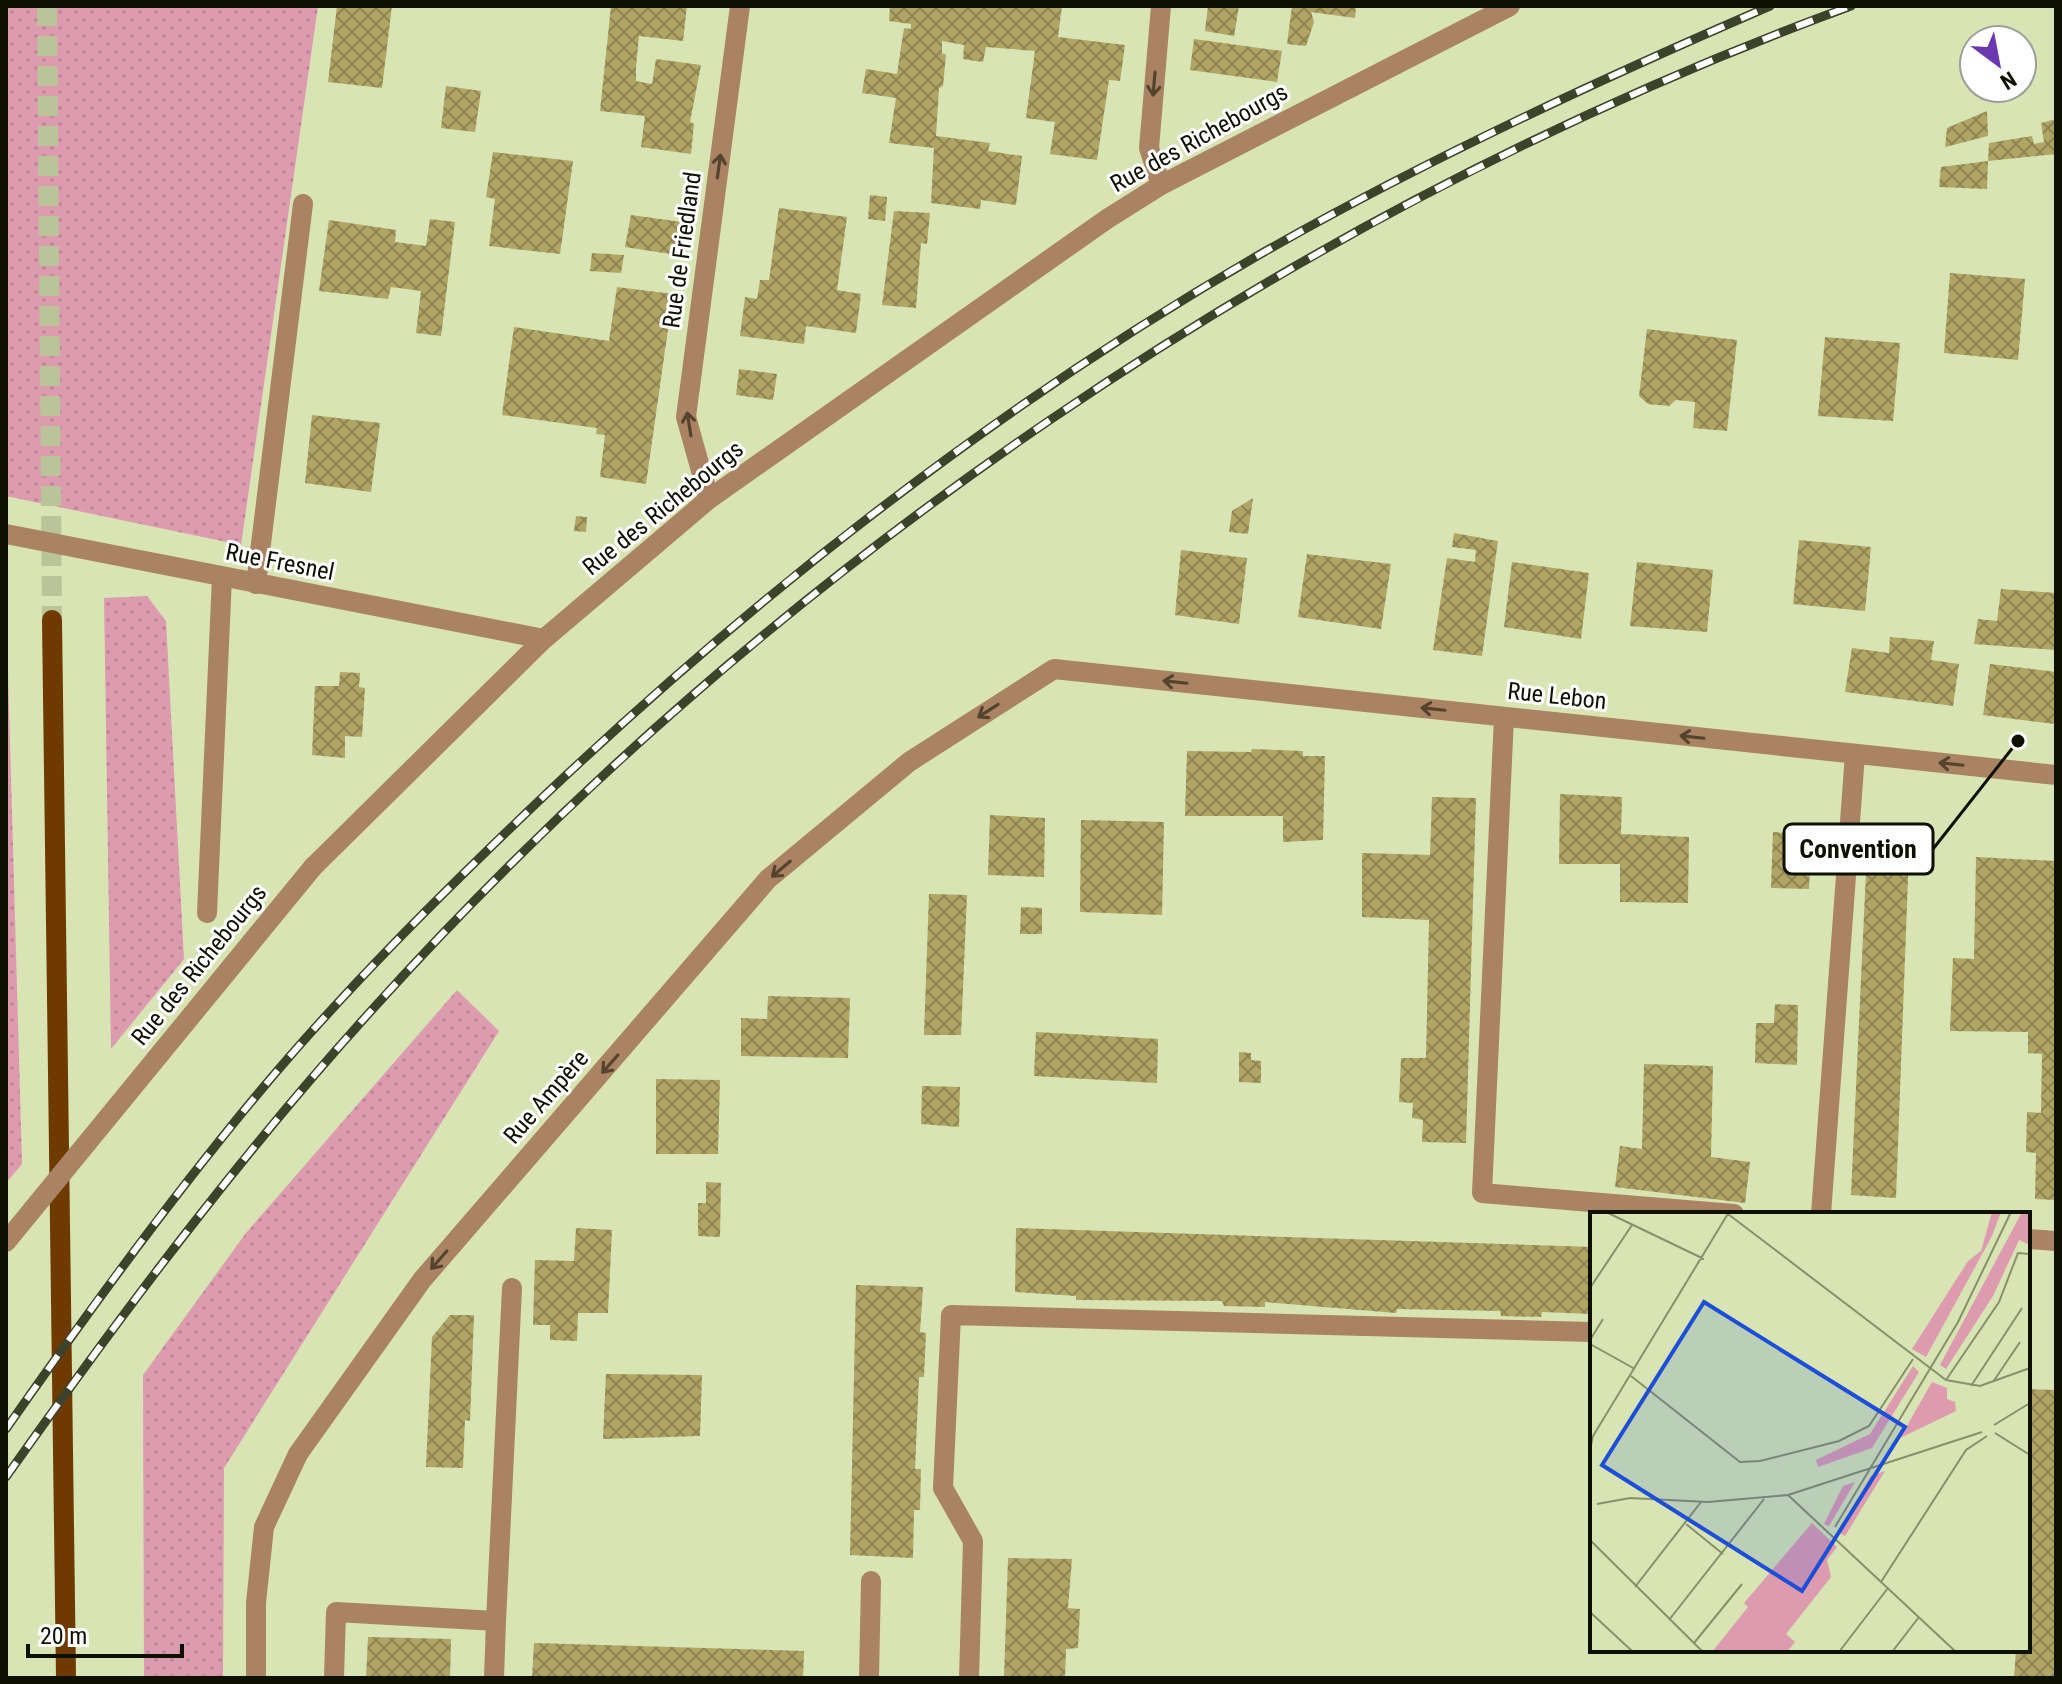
<svg xmlns="http://www.w3.org/2000/svg" width="2062" height="1684" viewBox="0 0 2062 1684" font-family="'Roboto Condensed',sans-serif">
  <style>
    .grass { fill: url(#grass-dots) }
    .building { fill: url(#building-cross-hatch) }
    .lines { fill: none; stroke-linecap: round; stroke-linejoin: round }
    .major-tunnel { stroke: #bac498; stroke-width: 20; stroke-dasharray: 20 10; stroke-linecap: butt }
    .minor { stroke: #aa8364; stroke-width: 20 }
    .major { stroke: #6f3a00; stroke-width: 20 }
    .rail-casing { stroke: #3d422b; stroke-width: 9 }
    .rail { stroke: #fefefe; stroke-width: 6; stroke-dasharray: 18; stroke-linecap: butt }
    .minor-bridge { stroke: #aa8364; stroke-width: 20 }
    .oneway { stroke: #54442e }
    .labels { text-anchor: middle; dominant-baseline: central; stroke-width: 6; stroke-linejoin: round; paint-order: stroke }
    .street-label { font-size: 24px; fill: #0e1102; stroke: #fefefe }
    .inset-road { fill: none; stroke: #87906c; stroke-width: 2 }
    .view { fill: #1d4ed8; fill-opacity: 0.15; stroke: #1d4ed8; stroke-width: 4 }
    .inset-edge { fill: none; stroke: #0e1102; stroke-width: 4 }
    .leader { fill: none; stroke: #0e1102; stroke-width: 3 }
    .callout-dot { fill: #0e1102; stroke: #fefefe; stroke-width: 3 }
    .callout { fill: #fefefe; stroke: #0e1102; stroke-width: 3 }
    .callout-label { font-size: 26px; text-anchor: middle; font-weight: bold; fill: #0e1102 }
  </style>
  <defs>
    <pattern id="grass-dots" width="8" height="8" patternUnits="userSpaceOnUse" patternTransform="scale(2)"><rect width="8" height="8" fill="#dd9baf"/><path d="M2 2h.1M6 6h.1" fill="none" stroke="#bc8495" stroke-width="1.8" stroke-linecap="round"/></pattern>
    <pattern id="building-cross-hatch" width="8" height="8" patternUnits="userSpaceOnUse" patternTransform="scale(2)"><rect width="8" height="8" fill="#b1a566"/><path d="M0 0l8 8M0 8l8-8" fill="none" stroke="#8e8552"/></pattern>
  </defs>
  <rect width="100%" height="100%" fill="#d8e4b3"/>
  <!-- grass -->
  <path class="grass" d="M 6,6 L 318,6 L 241,545 L 6,496 Z
    M 147,596 L 166,621 L 184,959 L 111,1049 L 104,598 Z
    M 6,601 L 22,1164 L 6,1183 Z
    M 457,990 L 499,1031 L 224,1468 L 223,1678 L 144,1678 L 143,1375 L 246,1233 Z"/>
  <!-- building -->
  <path class="building" d="M 337,6 L 392,6 L 382,88 L 328,82 Z
    M 611,6 L 687,6 L 683,41 L 639,36 L 636,67 L 636,81 L 652,84 L 656,59 L 701,65 L 690,122 L 694,124 L 691,154 L 641,147 L 645,116 L 600,111 Z
    M 890,6 L 1062,6 L 1058,37 L 1125,45 L 1120,81 L 1109,80 L 1097,160 L 1050,154 L 1055,122 L 1026,118 L 1035,51 L 986,47 L 983,62 L 963,59 L 964,45 L 942,41 L 942,53 L 946,55 L 943,86 L 939,88 L 936,136 L 990,143 L 988,151 L 1022,156 L 1016,205 L 981,200 L 980,209 L 931,203 L 934,148 L 889,143 L 896,98 L 862,93 L 866,69 L 897,74 L 904,28 L 911,29 L 911,24 L 889,21 Z
    M 1208,6 L 1239,6 L 1234,36 L 1205,31 Z
    M 1292,6 L 1356,6 L 1355,18 L 1311,12 L 1314,22 L 1306,46 L 1287,44 Z
    M 1194,39 L 1282,51 L 1277,82 L 1190,70 Z
    M 446,86 L 481,91 L 475,132 L 441,128 Z
    M 1987,111 L 1988,136 L 1945,147 L 1947,128 Z
    M 2056,119 L 2056,154 L 1988,161 L 1989,143 L 2032,136 L 2034,144 L 2044,142 L 2041,123 Z
    M 493,152 L 573,161 L 560,254 L 489,246 L 495,199 L 486,197 Z
    M 1988,161 L 1987,189 L 1939,187 L 1941,167 Z
    M 870,195 L 887,197 L 885,221 L 868,219 Z
    M 779,208 L 847,217 L 837,290 L 861,294 L 856,333 L 806,326 L 804,344 L 740,336 L 745,297 L 757,299 L 760,280 L 769,280 Z
    M 894,211 L 930,213 L 927,244 L 921,243 L 916,308 L 882,305 Z
    M 631,215 L 682,222 L 677,255 L 625,247 Z
    M 430,219 L 455,222 L 441,336 L 416,333 L 421,291 L 391,287 L 388,299 L 319,291 L 329,220 L 396,230 L 395,242 L 426,246 Z
    M 592,253 L 624,255 L 621,273 L 590,271 Z
    M 1950,273 L 2025,279 L 2018,360 L 1944,353 Z
    M 617,287 L 673,294 L 646,484 L 600,477 L 605,435 L 596,434 L 597,428 L 502,415 L 514,327 L 609,341 Z
    M 1647,329 L 1737,340 L 1727,431 L 1693,428 L 1695,402 L 1676,400 L 1669,406 L 1648,404 L 1639,396 Z
    M 1825,337 L 1900,343 L 1893,421 L 1818,416 Z
    M 739,369 L 777,374 L 773,400 L 736,395 Z
    M 312,415 L 380,423 L 371,492 L 305,483 Z
    M 1253,498 L 1248,534 L 1229,532 L 1232,511 Z
    M 576,516 L 587,517 L 586,532 L 574,531 Z
    M 1454,533 L 1498,541 L 1482,656 L 1433,650 L 1447,558 L 1475,562 L 1476,550 L 1452,547 Z
    M 1799,540 L 1871,547 L 1865,611 L 1793,604 Z
    M 1181,550 L 1247,558 L 1239,624 L 1175,615 Z
    M 1307,554 L 1391,564 L 1381,629 L 1298,617 Z
    M 1512,562 L 1589,573 L 1581,639 L 1504,627 Z
    M 1637,562 L 1713,570 L 1707,632 L 1630,626 Z
    M 2001,589 L 2056,593 L 2056,650 L 1974,644 L 1978,619 L 1997,621 Z
    M 1890,637 L 1934,641 L 1931,660 L 1959,664 L 1953,706 L 1845,692 L 1852,648 L 1889,653 Z
    M 1990,664 L 2056,672 L 2055,724 L 1983,715 Z
    M 340,672 L 360,673 L 359,687 L 365,688 L 362,737 L 345,736 L 345,758 L 312,755 L 315,686 L 339,686 Z
    M 1252,749 L 1303,751 L 1303,756 L 1325,756 L 1323,840 L 1283,842 L 1283,816 L 1185,816 L 1187,751 L 1251,752 Z
    M 1560,794 L 1622,797 L 1621,834 L 1689,837 L 1688,903 L 1620,902 L 1620,864 L 1559,864 Z
    M 1432,797 L 1476,798 L 1466,1143 L 1422,1142 L 1423,1120 L 1412,1118 L 1413,1103 L 1399,1102 L 1401,1058 L 1426,1058 L 1429,920 L 1362,917 L 1362,853 L 1430,855 Z
    M 990,815 L 1045,818 L 1044,877 L 988,875 Z
    M 1081,820 L 1164,822 L 1162,915 L 1080,912 Z
    M 1773,832 L 1811,835 L 1809,889 L 1771,888 Z
    M 1867,850 L 1909,851 L 1896,1198 L 1851,1195 Z
    M 1976,857 L 2056,861 L 2056,1200 L 2035,1199 L 2036,1153 L 2026,1152 L 2027,1112 L 2041,1113 L 2042,1054 L 2028,1053 L 2028,1032 L 1950,1031 L 1953,958 L 1974,959 Z
    M 929,894 L 967,895 L 961,1035 L 924,1035 Z
    M 1021,907 L 1042,908 L 1042,934 L 1020,934 Z
    M 768,996 L 850,998 L 848,1058 L 741,1056 L 741,1018 L 767,1019 Z
    M 1775,1004 L 1798,1005 L 1797,1065 L 1755,1063 L 1756,1023 L 1774,1023 Z
    M 1036,1032 L 1158,1039 L 1157,1083 L 1034,1076 Z
    M 1239,1052 L 1251,1053 L 1251,1060 L 1261,1061 L 1261,1083 L 1239,1082 Z
    M 1644,1064 L 1713,1066 L 1711,1157 L 1750,1162 L 1745,1203 L 1615,1187 L 1620,1146 L 1642,1149 Z
    M 656,1079 L 720,1080 L 718,1154 L 656,1154 Z
    M 922,1086 L 960,1087 L 959,1127 L 921,1124 Z
    M 706,1182 L 721,1183 L 720,1237 L 698,1236 L 698,1203 L 706,1203 Z
    M 576,1228 L 612,1230 L 608,1313 L 578,1313 L 577,1341 L 550,1340 L 550,1325 L 533,1325 L 535,1260 L 574,1261 Z
    M 1016,1228 L 1592,1247 L 1592,1314 L 1542,1312 L 1541,1317 L 1501,1316 L 1500,1311 L 1397,1309 L 1396,1313 L 1265,1302 L 1265,1307 L 1224,1306 L 1222,1301 L 1076,1300 L 1076,1296 L 1015,1292 Z
    M 856,1285 L 923,1287 L 920,1332 L 926,1333 L 924,1377 L 919,1377 L 915,1469 L 921,1469 L 920,1510 L 914,1510 L 913,1558 L 850,1555 Z
    M 450,1315 L 474,1315 L 470,1421 L 465,1420 L 463,1468 L 426,1467 L 432,1337 Z
    M 606,1374 L 702,1375 L 700,1436 L 603,1439 Z
    M 2028,1389 L 2056,1390 L 2056,1678 L 2014,1678 L 2016,1650 L 2028,1650 Z
    M 1008,1558 L 1072,1559 L 1068,1608 L 1080,1609 L 1078,1648 L 1066,1649 L 1065,1678 L 1004,1678 Z
    M 368,1637 L 451,1639 L 450,1678 L 366,1678 Z
    M 534,1643 L 804,1651 L 803,1678 L 532,1678 Z"/>
  <g class="lines">
    <!-- major-tunnel -->
    <path class="major-tunnel" d="M 47,6 L 52,620"/>
    <!-- minor -->
    <path class="minor" d="M 1161,6 L 1149,148 L 1161,185
      M 709,499 L 686,417 L 740,6
      M 6,534 L 544,639
      M 256,584 L 303,204
      M 1504,717 L 1482,1193 L 1734,1214
      M 313,867 L 544,639 L 709,499 L 1107,219 L 1161,185 L 1510,6
      M 207,913 L 222,577
      M 1821,1214 L 1855,754
      M 2028,1239 L 2056,1241
      M 496,1621 L 512,1288
      M 256,1678 L 256,1603 L 264,1527 L 298,1454 L 422,1280 L 768,879 L 909,762 L 1054,669 L 2056,775
      M 334,1678 L 336,1612 L 496,1621 L 494,1678
      M 869,1678 L 871,1581
      M 969,1678 L 973,1541 L 943,1488 L 951,1315 L 1592,1332"/>
    <!-- major -->
    <path class="major" d="M 52,620 L 66,1678"/>
    <defs>
      <path id="rail" d="M 6,1429 C 85,1316 167,1203 256,1096 C 344,990 444,891 544,796 C 765,587 1006,399 1271,248 C 1432,157 1601,79 1770,6
        M 6,1477 C 120,1316 238,1158 370,1012 C 768,570 1291,211 1851,6"/>
    </defs>
    <!-- rail casing -->
    <use href="#rail" class="rail-casing"/>
    <!-- rail -->
    <use href="#rail" class="rail"/>
    <!-- minor-bridge -->
    <path class="minor-bridge" d="M 6,1242 L 313,867"/>
  </g>
  <!-- one-way arrows -->
  <defs><path id="oneway-shaft" d="M-6 0H5M1.5-3L5.5 0L1.5 3" fill="none" stroke-width="1.6" stroke-linecap="round" stroke-linejoin="round" transform="scale(2)"/></defs>
  <g class="oneway">
    <use href="#oneway-shaft" transform="translate(1154 84) rotate(95)"/>
    <use href="#oneway-shaft" transform="translate(719 166) rotate(-82)"/>
    <use href="#oneway-shaft" transform="translate(689 424) rotate(-99)"/>
    <use href="#oneway-shaft" transform="translate(1175 682) rotate(-174)"/>
    <use href="#oneway-shaft" transform="translate(1433 709) rotate(-174)"/>
    <use href="#oneway-shaft" transform="translate(988 711) rotate(147)"/>
    <use href="#oneway-shaft" transform="translate(1692 737) rotate(-174)"/>
    <use href="#oneway-shaft" transform="translate(1951 764) rotate(-174)"/>
    <use href="#oneway-shaft" transform="translate(781 869) rotate(140)"/>
    <use href="#oneway-shaft" transform="translate(610 1064) rotate(131)"/>
    <use href="#oneway-shaft" transform="translate(439 1260) rotate(131)"/>
  </g>
  <g class="labels">
    <!-- street labels -->
    <g class="street-label">
      <text transform="translate(1199 138) rotate(-29)">Rue des Richebourgs</text>
      <text transform="translate(682 250) rotate(-82)">Rue de Friedland</text>
      <text transform="translate(663 508) rotate(-39)">Rue des Richebourgs</text>
      <text transform="translate(280 562) rotate(11)">Rue Fresnel</text>
      <text transform="translate(1557 696) rotate(6)">Rue Lebon</text>
      <text transform="translate(199 965) rotate(-51)">Rue des Richebourgs</text>
      <text transform="translate(546 1097) rotate(-49)">Rue Ampère</text>
    </g>
  </g>
  <!-- overview -->
  <g transform="translate(1590 1212)">
    <rect width="440" height="440" fill="#d8e4b3"/>
    <path d="M 402,0 L 411,0 L 402,24 L 336,145 L 322,137 L 378,49 L 391,39 ZM 432,0 L 440,0 L 440,33 L 429,28 L 403,84 L 356,157 L 350,153 ZM 323,154 L 329,160 L 282,236 L 228,255 L 226,248 L 280,222 ZM 342,170 L 357,176 L 357,187 L 365,190 L 366,199 L 310,226 ZM 295,259 L 255,324 L 248,320 L 281,264 ZM 265,270 L 239,314 L 234,312 L 253,274 ZM 222,311 L 247,335 L 237,348 L 241,365 L 196,422 L 205,430 L 197,440 L 122,440 L 158,395 L 154,391 Z" fill="#dd9baf"/>
    <path class="inset-road" d="M 16,0 L 114,47M 138,2 L 356,168 L 390,174 L 440,156M 0,76 L 42,13M 0,128 L 13,107M 0,132 L 45,157M 41,164 L 150,250 L 170,249 L 249,229 L 279,214 L 323,147M 356,168 L 409,90 L 428,41 L 440,42M 403,170 L 430,130M 381,174 L 432,96M 404,213 L 440,191M 405,221 L 440,243M 0,238 L 3,224 L 139,0M 198,283 L 366,440M 7,292 L 40,286 L 118,290 L 198,283 L 392,220M 96,312 L 133,342M 245,315 L 368,110 L 421,0M 0,328 L 113,440M 291,370 L 376,238 L 397,224M 45,375 L 111,290M 0,400 L 43,440M 79,408 L 174,287M 104,431 L 152,372M 249,440 L 298,376M 302,440 L 329,405"/>
    <path class="view" d="M 114,90 L 315,215 L 212,379 L 12,253 Z"/>
    <rect width="440" height="440" class="inset-edge"/>
  </g>
  <!-- callouts -->
  <path class="leader" d="M2018 741L1933 849"/>
  <circle class="callout-dot" cx="2018" cy="741" r="8"/>
  <rect class="callout" x="1784" y="824" width="149" height="50" rx="8"/>
  <g class="callout-label">
    <text x="1858" y="858">Convention</text>
  </g>
  <!-- border -->
  <rect width="2062" height="1684" fill="none" stroke="#0e1102" stroke-width="16"/>
  <!-- north arrow -->
  <g transform="translate(1998 64) rotate(148)"><circle r="38" fill="#fefefe" stroke="#9e9f99" stroke-width="2"/>
  <path d="M0-6L14 30L0 20L-14 30Z" fill="#6c38af"/>
  <text y="-12" font-size="22" font-weight="bold" text-anchor="middle" fill="#0e1102">N</text>
  </g>
  <!-- scale -->
  <path d="M28 1644v12h154v-12" fill="none" stroke="#0e1102" stroke-width="4"/>
  <text x="40" y="1644" font-size="24" fill="#0e1102" stroke="#fefefe" stroke-width="6" paint-order="stroke">20 m</text>
</svg>
